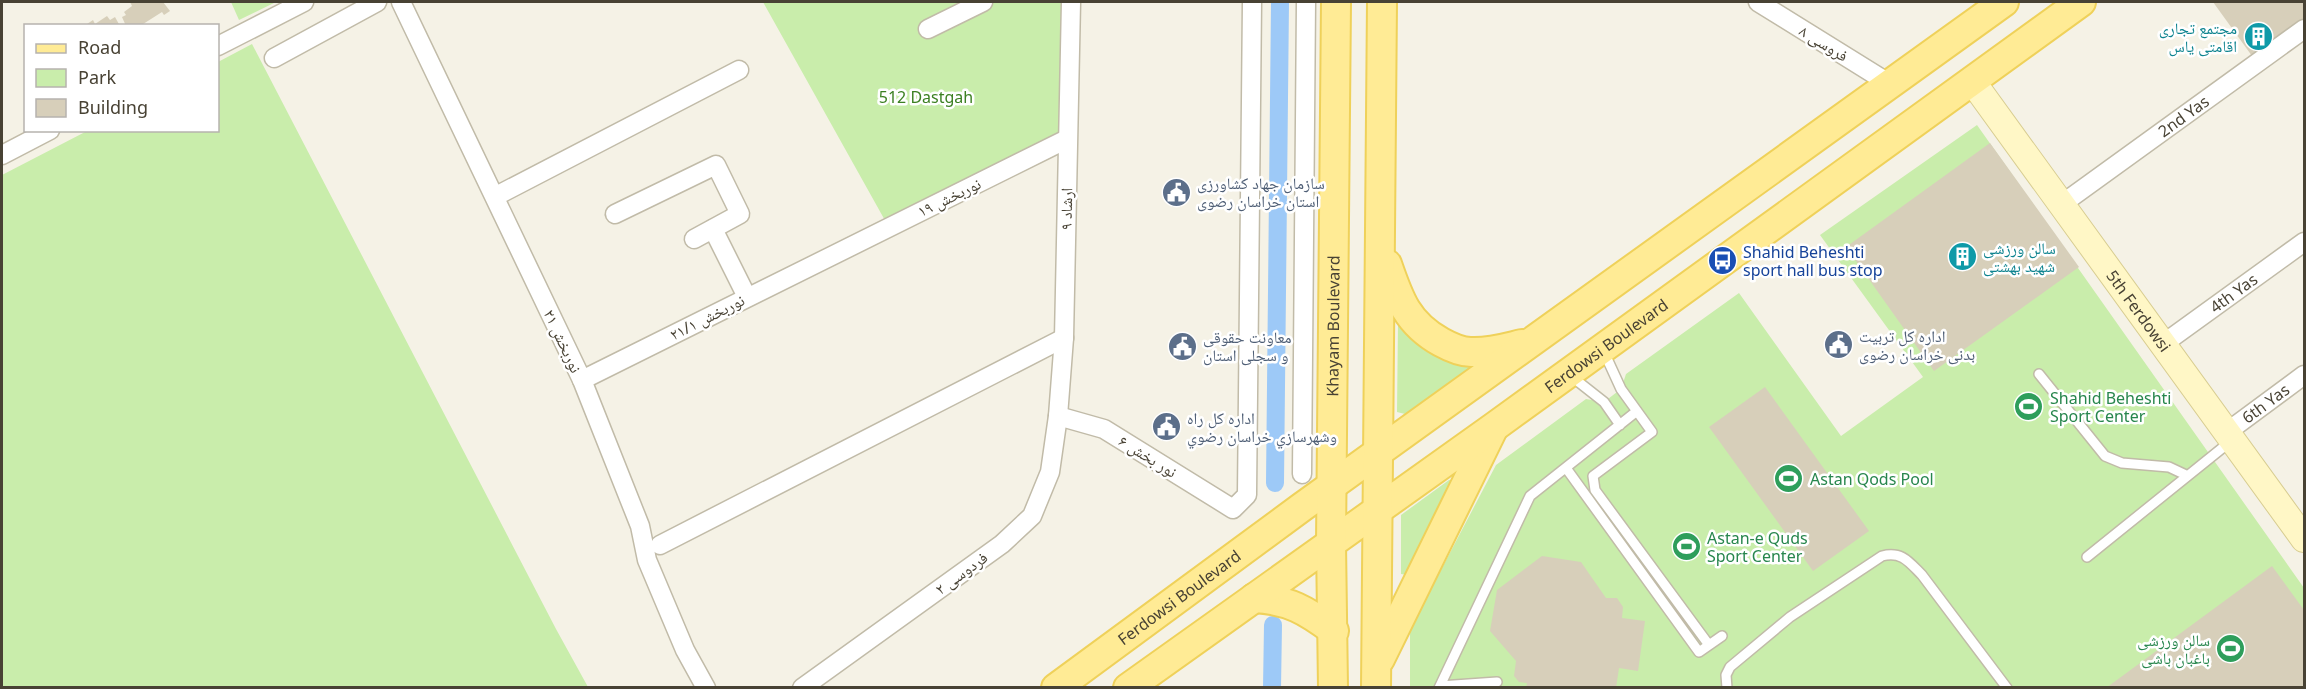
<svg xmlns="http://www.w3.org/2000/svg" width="2306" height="689" viewBox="0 0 2306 689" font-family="'Noto Sans','Noto Naskh Arabic',sans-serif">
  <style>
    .green { fill: #c9edab }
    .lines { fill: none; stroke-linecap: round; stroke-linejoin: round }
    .canal { stroke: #9dc9f7; stroke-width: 18 }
    .building { fill: #d7cfba }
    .lane-casing { stroke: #c1bba8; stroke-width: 12 }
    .street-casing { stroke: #c1bba8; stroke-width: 21 }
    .secondary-casing { stroke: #d8cd91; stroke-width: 28 }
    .primary-casing { stroke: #efd15a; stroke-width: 32 }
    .lane { stroke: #fff; stroke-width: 9 }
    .street { stroke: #fff; stroke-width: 18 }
    .secondary { stroke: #fff7c6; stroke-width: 26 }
    .primary { stroke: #ffeb95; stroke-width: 28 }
    .labels { text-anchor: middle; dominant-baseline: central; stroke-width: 5; stroke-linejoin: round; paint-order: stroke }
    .culture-label { font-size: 16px; fill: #0d838f; stroke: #fff; text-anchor: end }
    .street-label { font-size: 16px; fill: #484234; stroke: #fff }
    .park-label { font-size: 16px; fill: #3c8022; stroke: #fff }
    .service-label { font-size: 16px; fill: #4e5e75; stroke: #fff; text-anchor: start }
    .transit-label { font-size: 16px; fill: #164399; stroke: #fff; text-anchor: start }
    .leisure-label { font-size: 16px; fill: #27864d; stroke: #fff; text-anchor: start }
  </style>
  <rect width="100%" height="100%" fill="#f5f2e6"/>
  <!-- green -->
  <path class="green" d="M 231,2 L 276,2 L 239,20 Z
    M 763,2 L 1064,2 L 1063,135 L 887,224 Z
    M 252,44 L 556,629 L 588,687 L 2,687 L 2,175 L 87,131 L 218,130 L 218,62 Z
    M 1977,125 L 2304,588 L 2304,687 L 1410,688 L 1410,629 L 1496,465 L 1586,399 L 1604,402 L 1621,389 L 1626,374 L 1739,293 L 1841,436 L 1923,377 L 1820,235 Z
    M 1398,322 L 1485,364 L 1413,416 L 1397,412 Z
    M 1449,480 L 1454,480 L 1408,575 L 1401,574 L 1401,515 Z"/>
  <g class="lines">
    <!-- canal -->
    <path class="canal" d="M 1275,483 L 1280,2
      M 1272,688 L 1273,625"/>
  </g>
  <!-- building -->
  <path class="building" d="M 130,2 L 163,2 L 170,11 L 164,15 L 162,12 L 140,26 L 126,26 L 122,17 L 126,15 L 124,12 L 132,6 Z
    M 2213,2 L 2304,2 L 2304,19 L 2252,56 Z
    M 107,16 L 110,20 L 115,17 L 120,26 L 84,26 L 93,20 L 95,24 Z
    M 1990,143 L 2079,267 L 1934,371 L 1846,247 Z
    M 1765,387 L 1869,531 L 1813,571 L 1709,427 Z
    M 1542,556 L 1581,562 L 1606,598 L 1617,598 L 1623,607 L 1622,618 L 1645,621 L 1638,671 L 1619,668 L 1616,688 L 1526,688 L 1527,683 L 1519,682 L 1514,676 L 1516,661 L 1490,631 L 1497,590 Z
    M 2272,566 L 2304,610 L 2304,688 L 2106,688 Z"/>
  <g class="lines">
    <defs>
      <path id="lane" d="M 1604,352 L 1621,389 L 1652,432 L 1593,476 L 1595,490 L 1709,645
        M 2039,374 L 2105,456 L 2122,463 L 2169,467 L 2186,475
        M 1571,376 L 1604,402 L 1620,425
        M 1566,468 L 1699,652 L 1722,636
        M 2087,557 L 2231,441
        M 1440,686 L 1497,682
        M 1439,688 L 1530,496 L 1637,411
        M 1727,688 L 1726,675 L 1730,667 L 1790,617 L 1882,556 C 1902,551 1909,562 1922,575 L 2007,688"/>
      <g id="street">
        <path d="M 401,2 L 582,380 L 640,526 L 647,560 L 685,650 L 706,688"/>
        <path d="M 1758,2 L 1890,84"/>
        <path d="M 928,29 L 983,2"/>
        <path d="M 218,46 L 304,2"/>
        <path d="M 274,58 L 377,2"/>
        <path d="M 2,155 L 50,130"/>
        <path d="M 496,196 L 739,70"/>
        <path id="s1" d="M 2062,204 L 2304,29"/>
        <path d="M 615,214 L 716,165 L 740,214 L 694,239"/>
        <path d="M 713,229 L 747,297"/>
        <path id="s2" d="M 2163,344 L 2304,242"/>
        <path d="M 582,380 L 1067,139"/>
        <path d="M 1058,416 L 1104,429 L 1233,509 L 1247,495 L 1252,2"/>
        <path id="s3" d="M 2227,432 L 2304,375"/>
        <path d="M 1302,474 L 1306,2"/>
        <path d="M 660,545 L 1064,338"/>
        <path d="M 802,688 L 1002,544 L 1032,516 L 1050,472 L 1058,416 L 1064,338 L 1071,2"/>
      </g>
      <g id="secondary">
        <path id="s4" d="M 1972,81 L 2304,539"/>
      </g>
      <g id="primary">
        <path d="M 1387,264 C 1399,299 1407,323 1441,342 C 1450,347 1461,352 1471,352 C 1489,353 1505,348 1522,344"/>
        <path d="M 1254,598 C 1289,600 1306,610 1334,631"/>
        <path d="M 1380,659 L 1492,431"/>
        <path id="s5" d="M 1056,688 L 1302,507 L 2004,2"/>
        <path id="s6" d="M 1128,688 L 1494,427 L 2081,2"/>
        <path id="s7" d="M 1333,688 L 1331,543 L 1336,2"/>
        <path d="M 1376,688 L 1382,2"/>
      </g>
    </defs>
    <!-- lane casing -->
    <use href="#lane" class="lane-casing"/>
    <!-- street casing -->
    <use href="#street" class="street-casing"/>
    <!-- secondary casing -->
    <use href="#secondary" class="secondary-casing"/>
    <!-- primary casing -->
    <use href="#primary" class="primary-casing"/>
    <!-- lane -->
    <use href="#lane" class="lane"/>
    <!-- street -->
    <use href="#street" class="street"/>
    <!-- secondary -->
    <use href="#secondary" class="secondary"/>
    <!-- primary -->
    <use href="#primary" class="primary"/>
  </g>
  <!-- icons -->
  <defs>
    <symbol id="building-disc" viewBox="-11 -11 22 22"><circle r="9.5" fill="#0f9aa8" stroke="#fff"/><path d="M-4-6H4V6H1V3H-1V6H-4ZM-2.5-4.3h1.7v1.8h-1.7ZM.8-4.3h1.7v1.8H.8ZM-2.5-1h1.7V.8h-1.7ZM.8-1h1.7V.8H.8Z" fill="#fff"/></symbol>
    <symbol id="civic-disc" viewBox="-11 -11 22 22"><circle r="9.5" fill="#5c6f8a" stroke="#fff"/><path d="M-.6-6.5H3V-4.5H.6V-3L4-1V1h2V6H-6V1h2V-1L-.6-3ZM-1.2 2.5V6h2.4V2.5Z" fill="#fff"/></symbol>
    <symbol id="bus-disc" viewBox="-11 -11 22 22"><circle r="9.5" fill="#1a4fb4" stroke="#fff"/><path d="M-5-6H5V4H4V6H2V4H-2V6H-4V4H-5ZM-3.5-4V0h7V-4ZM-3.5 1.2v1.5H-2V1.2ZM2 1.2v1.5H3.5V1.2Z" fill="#fff"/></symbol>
    <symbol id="stadium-disc" viewBox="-11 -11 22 22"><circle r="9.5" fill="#2e9e5b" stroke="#fff"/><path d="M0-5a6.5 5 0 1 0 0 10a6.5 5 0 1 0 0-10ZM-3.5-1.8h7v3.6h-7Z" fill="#fff"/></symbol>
  </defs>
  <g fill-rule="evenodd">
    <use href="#building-disc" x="2242" y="20" width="33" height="33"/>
    <use href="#civic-disc" x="1160" y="176" width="33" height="33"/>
    <use href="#building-disc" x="1946" y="240" width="33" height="33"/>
    <use href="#bus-disc" x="1706" y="244" width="33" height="33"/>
    <use href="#civic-disc" x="1822" y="328" width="33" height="33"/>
    <use href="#civic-disc" x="1166" y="330" width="33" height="33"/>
    <use href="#stadium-disc" x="2012" y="390" width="33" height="33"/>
    <use href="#civic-disc" x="1150" y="410" width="33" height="33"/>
    <use href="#stadium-disc" x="1772" y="462" width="33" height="33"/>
    <use href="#stadium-disc" x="1670" y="530" width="33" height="33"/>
    <use href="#stadium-disc" x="2214" y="632" width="33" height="33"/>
  </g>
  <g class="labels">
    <!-- culture labels -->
    <g class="culture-label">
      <text x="2237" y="28">مجتمع تجاری<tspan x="2237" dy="18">اقامتی یاس</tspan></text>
      <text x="1983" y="248" text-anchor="start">سالن ورزشی<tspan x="1983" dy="18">شهید بهشتی</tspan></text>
    </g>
    <!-- street labels -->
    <g class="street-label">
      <text transform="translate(1824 43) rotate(32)">فروسی ۸</text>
      <text stroke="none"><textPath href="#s1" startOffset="150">2nd Yas</textPath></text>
      <text transform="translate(949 197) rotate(-26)">نوربخش ۱۹</text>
      <text transform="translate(1066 209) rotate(-89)">ارشاد ۹</text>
      <text stroke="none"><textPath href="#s2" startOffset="87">4th Yas</textPath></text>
      <text stroke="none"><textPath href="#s4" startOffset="284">5th Ferdowsi</textPath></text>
      <text transform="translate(707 317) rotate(-27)">نوربخش ۲۱/۱</text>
      <text stroke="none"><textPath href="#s7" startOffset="362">Khayam Boulevard</textPath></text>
      <text transform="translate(563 341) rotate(65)">نوربخش ۲۱</text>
      <text stroke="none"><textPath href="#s6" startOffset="588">Ferdowsi Boulevard</textPath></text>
      <text stroke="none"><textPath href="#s3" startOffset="48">6th Yas</textPath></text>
      <text transform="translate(1148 456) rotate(32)">نور بخش ۶</text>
      <text transform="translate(961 573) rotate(-36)">فردوسی ۲</text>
      <text stroke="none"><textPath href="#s5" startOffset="153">Ferdowsi Boulevard</textPath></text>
    </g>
    <!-- park labels -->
    <g class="park-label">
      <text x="926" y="97">512 Dastgah</text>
    </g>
    <!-- service labels -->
    <g class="service-label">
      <text x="1197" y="183">سازمان جهاد کشاورزی<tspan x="1197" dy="18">استان خراسان رضوی</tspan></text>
      <text x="1859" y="336">اداره کل تربیت<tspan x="1859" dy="18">بدنی خراسان رضوی</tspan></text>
      <text x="1203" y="337">معاونت حقوقی<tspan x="1203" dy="18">و سجلی استان</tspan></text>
      <text x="1187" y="418">اداره كل راه<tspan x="1187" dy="18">وشهرسازي خراسان رضوي</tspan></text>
    </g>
    <!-- transit labels -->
    <g class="transit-label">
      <text x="1743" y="252">Shahid Beheshti<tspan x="1743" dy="18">sport hall bus stop</tspan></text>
    </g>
    <!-- leisure labels -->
    <g class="leisure-label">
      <text x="2050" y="398">Shahid Beheshti<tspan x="2050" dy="18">Sport Center</tspan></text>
      <text x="1810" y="479">Astan Qods Pool</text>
      <text x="1707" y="538">Astan-e Quds<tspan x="1707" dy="18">Sport Center</tspan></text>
      <text x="2210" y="640" text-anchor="end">سالن ورزشی<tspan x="2210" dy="18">باغبان باشی</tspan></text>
    </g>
  </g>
  <!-- border -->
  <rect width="2306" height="689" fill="none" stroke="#484234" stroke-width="6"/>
  <!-- legend -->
  <rect x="24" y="24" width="195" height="108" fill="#ffffff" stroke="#b6b3ae" stroke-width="1.5"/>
  <rect x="36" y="44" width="30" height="9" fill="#ffeb95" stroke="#b6b3ae" stroke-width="1.5"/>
  <text x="78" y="54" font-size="18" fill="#484234">Road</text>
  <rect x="36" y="69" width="30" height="18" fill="#c9edab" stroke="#b6b3ae" stroke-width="1.5"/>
  <text x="78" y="84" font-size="18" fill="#484234">Park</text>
  <rect x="36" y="99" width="30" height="18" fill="#d7cfba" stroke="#b6b3ae" stroke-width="1.5"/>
  <text x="78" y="114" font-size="18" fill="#484234">Building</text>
</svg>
